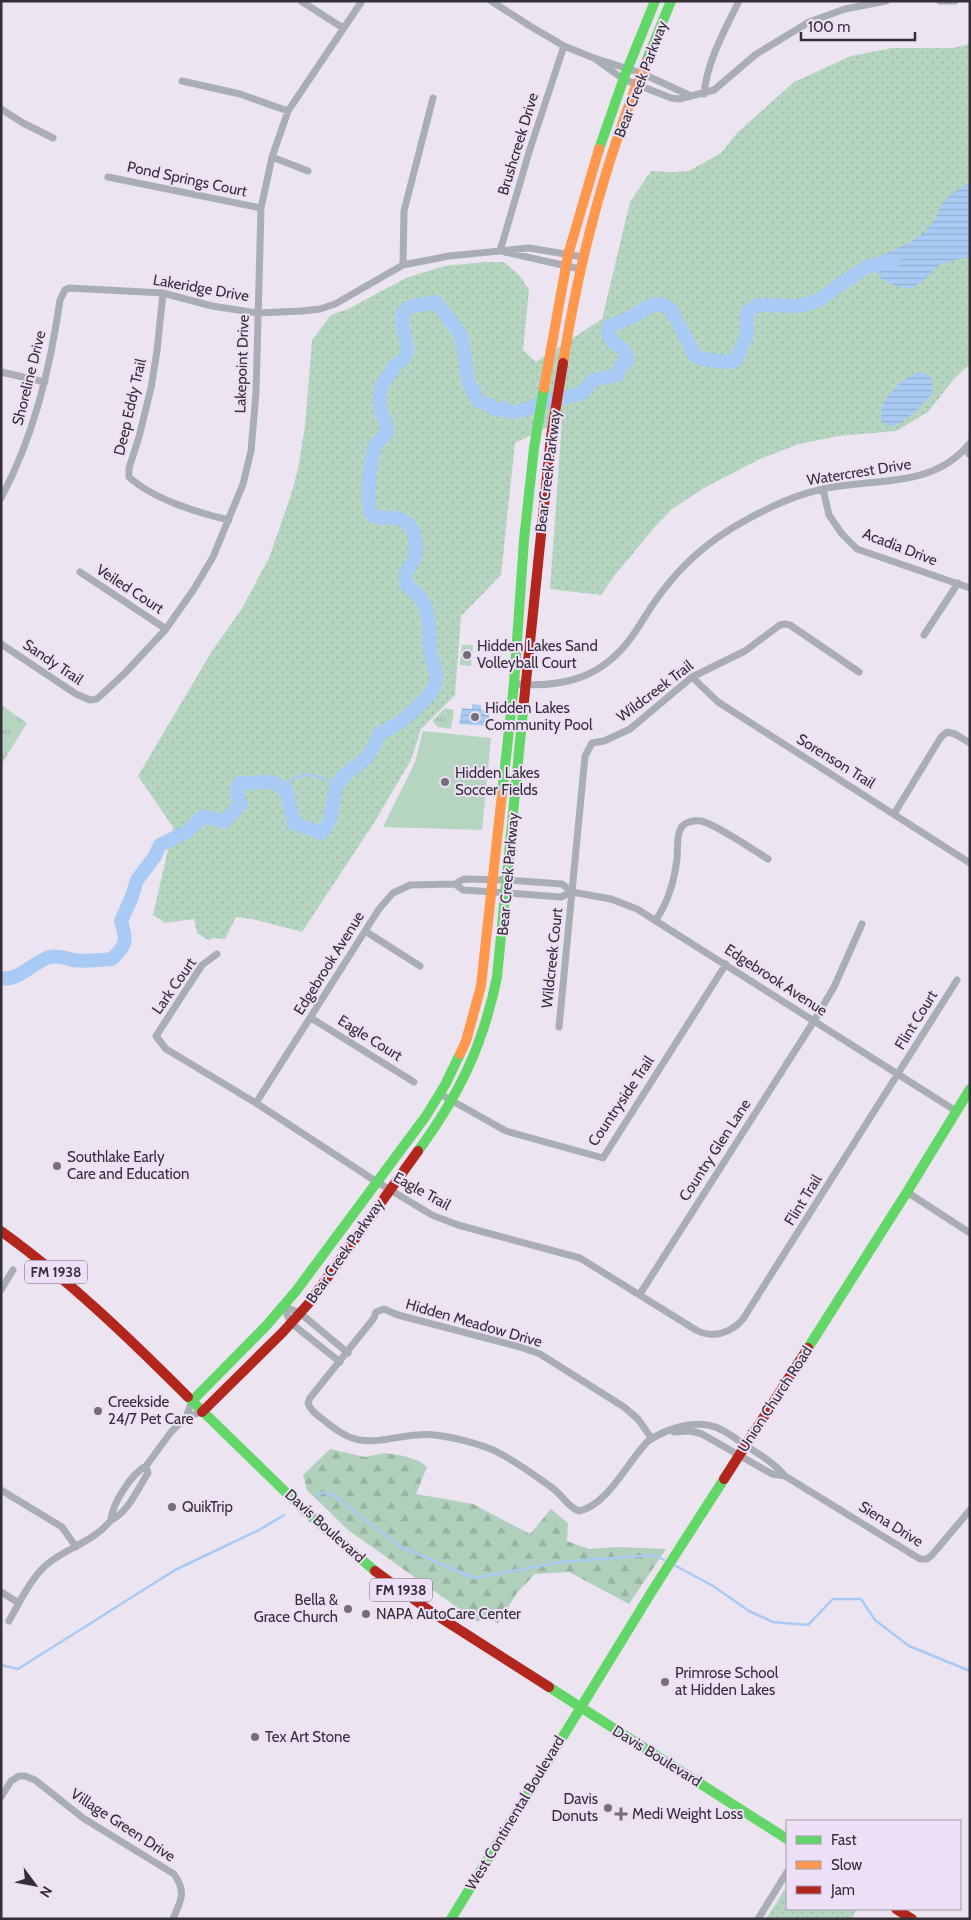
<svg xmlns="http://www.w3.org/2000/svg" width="971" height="1920" viewBox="0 0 971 1920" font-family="Cabin,sans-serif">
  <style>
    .grass { fill: url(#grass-dots) }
    .forest { fill: url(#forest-firs) }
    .park { fill: url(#park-tufts) }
    .pitch { fill: #b6d5c1 }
    .water { fill: url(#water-rules) }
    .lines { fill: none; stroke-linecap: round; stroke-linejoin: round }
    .stream { stroke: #a9caf4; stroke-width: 2.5 }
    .river { stroke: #a9caf4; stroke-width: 14 }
    .street { stroke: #a9aeb5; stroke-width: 7 }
    .fast { stroke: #63d668; stroke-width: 10 }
    .slow { stroke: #ff974d; stroke-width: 10 }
    .jam { stroke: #b3261e; stroke-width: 10 }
    .poi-dot { fill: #756e78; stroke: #eddff5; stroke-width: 2 }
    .labels { text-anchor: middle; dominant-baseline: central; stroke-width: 4; stroke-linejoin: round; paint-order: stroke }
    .shield { fill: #eddff5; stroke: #6c6471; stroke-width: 1 }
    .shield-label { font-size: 14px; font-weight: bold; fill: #352f38 }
    .street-label { font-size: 15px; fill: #352f38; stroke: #eddff5 }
    .poi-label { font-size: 15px; fill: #352f38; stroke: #eddff5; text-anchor: start }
  </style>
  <defs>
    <pattern id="grass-dots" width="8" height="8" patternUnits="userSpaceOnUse" patternTransform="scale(1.25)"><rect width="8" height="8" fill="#b6d5c1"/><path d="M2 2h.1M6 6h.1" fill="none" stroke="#9db7a7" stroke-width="1.8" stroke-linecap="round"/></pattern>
    <pattern id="forest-firs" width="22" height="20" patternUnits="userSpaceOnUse" patternTransform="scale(1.25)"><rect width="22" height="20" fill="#b0d0bc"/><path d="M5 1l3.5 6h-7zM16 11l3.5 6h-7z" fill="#98b3a2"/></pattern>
    <pattern id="park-tufts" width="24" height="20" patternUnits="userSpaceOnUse" patternTransform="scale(1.25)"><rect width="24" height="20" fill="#b6d5c1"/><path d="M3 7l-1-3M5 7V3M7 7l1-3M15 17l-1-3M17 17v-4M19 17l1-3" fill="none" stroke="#9db7a7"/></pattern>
    <pattern id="water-rules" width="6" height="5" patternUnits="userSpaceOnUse" patternTransform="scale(1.25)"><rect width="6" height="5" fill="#a9caf4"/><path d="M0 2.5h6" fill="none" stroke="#92aed2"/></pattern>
  </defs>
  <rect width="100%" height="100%" fill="#ece4f0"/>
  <!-- grass -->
  <path class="grass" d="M 970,44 L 970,364 L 954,379 L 928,412 L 896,431 L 839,436 L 799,444 L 760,459 L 704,488 L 671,510 L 654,528 L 614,576 L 601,595 L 550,589 L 562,420 L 515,443 L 501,575 L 461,616 L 455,695 L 421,729 L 411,760 L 374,823 L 302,932 L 252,919 L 236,917 L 225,939 L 213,938 L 208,940 L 197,933 L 194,919 L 165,923 L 153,915 L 173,827 L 138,776 L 212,651 L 241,610 L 269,558 L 290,498 L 298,469 L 305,426 L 312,340 L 331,315 L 348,309 L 406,278 L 444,266 L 486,262 L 504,262 L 519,275 L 529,290 L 523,350 L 536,362 L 602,319 L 630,202 L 651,171 L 672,172 L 689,171 L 721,153 L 737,133 L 794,82 L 851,56 L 892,48 L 952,48 Z
    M 787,1886 L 787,1909 L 857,1910 L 851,1919 L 766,1919 Z"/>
  <!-- forest -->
  <path class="forest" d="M 330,1449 L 365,1457 L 385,1453 L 404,1456 L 419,1461 L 427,1467 L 416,1494 L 473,1504 L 530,1534 L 551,1509 L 568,1523 L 567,1541 L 589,1549 L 618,1547 L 666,1549 L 629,1604 L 569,1572 L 535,1574 L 517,1593 L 498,1624 L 486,1615 L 478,1622 L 348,1530 L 307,1490 L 303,1475 Z"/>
  <!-- park -->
  <path class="park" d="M 1,705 L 27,723 L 1,765 Z
    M 445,708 L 454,710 L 451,729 L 438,727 L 433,722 L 433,720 Z"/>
  <!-- pitch -->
  <path class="pitch" d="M 462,645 L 473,645 L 471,666 L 460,665 Z
    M 423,731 L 491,738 L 482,830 L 383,827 L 415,762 Z"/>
  <!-- water -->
  <path class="water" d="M 970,182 L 970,256 L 941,264 L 920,283 L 910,289 C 902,287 884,284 879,276 C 876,272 876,264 875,259 C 880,255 885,254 892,251 C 904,246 915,240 925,232 C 935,224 937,213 943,203 C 950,192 960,190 970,182 Z
    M 918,372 L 925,373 L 931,377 L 933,393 C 927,401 898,431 887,425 C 871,416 890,393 898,385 C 903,380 911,376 918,372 Z
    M 472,704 L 481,705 L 481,710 L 489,711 L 489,726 L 459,724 L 462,708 L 472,709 Z"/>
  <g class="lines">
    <!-- stream -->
    <path class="stream" d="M 280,786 C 304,772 313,771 337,785
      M 317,1496 L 324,1492 L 335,1496 L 399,1546 L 474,1578 L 561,1562 L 655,1555 L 664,1560
      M 676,1566 L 713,1586 L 749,1611 L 773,1622 L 808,1625 L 833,1599 L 861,1599 L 875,1620 L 909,1646 L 970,1671
      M 1,1665 L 18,1669 L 175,1570 L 259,1530 L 284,1515"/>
    <!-- river -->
    <path class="river" d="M 1,978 C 18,982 34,961 50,957 C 59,955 64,958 73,960 C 85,962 99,960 112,959 C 127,945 127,940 121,921 L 131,899 L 137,880 L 155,856 L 160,845 L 188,831 L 202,817 L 212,818 L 224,822 L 241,804 C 238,797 234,789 240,783 L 273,782 L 286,790 L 294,823 L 321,833 C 335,820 330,803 337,786 C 342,774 355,767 365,759 C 372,753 376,740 381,732 C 397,728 431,698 436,682 C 439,673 433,665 431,656 C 427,635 433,615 420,597 C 416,592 410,588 406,584 C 404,566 410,571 414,559 C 418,546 416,526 402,520 C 392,515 381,521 372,515 C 365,503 370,459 375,446 C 377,440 386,438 387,431 C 388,422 380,414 380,405 C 379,398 381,384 386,379 C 390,374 392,373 394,366 C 413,355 408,347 403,329 C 401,324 403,318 403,313 L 409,307 L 436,302 L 460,334 L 463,344 L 468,381 L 478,401 L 490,405 L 492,408 L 498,410 L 503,408 L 507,411 L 515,412 L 527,409 L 546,401 L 581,394 L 593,380 L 617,375 L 622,364 L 628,360 C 626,344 605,344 608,327 L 636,315 L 649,306 L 661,304 L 671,309 L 695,356 C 704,360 727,364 736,360 L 747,335 L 747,312 L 758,305 L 801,306 L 819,300 L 866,267 L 894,261"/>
    <!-- street -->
    <path class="street" d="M 301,1 L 343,28
      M 491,1 L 530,26 L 564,46 L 594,58 L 641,73 L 689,95
      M 940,1 L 955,1
      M 594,58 L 623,79 L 671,98 L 679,99 L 714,90 L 755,55 L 809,22 L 845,9 L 886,1
      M 182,81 L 240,94 L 288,111
      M 704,94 C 707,61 725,30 739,1
      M 1,109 L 23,123 L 53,138
      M 272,157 L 308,171
      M 108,177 L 261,208
      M 500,251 L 530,149 L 564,46
      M 505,252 L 580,269
      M 403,265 L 404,211 L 433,98
      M 163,293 L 157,351 L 151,388 L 139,437 L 129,468 L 129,477 C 153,499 198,513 229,520
      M 1,372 L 45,382
      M 965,449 L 970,455
      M 823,489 L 829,515 L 842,534 L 857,549 L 970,588
      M 1,498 C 34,436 50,369 60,300 L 65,290 L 69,288 L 163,293 L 212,306 L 258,313 L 302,311 L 320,309 L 335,304 L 403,265 L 449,256 L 529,248 L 583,257
      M 80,572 L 166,629
      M 924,635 L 958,583
      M 1,644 L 76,694 L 90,700 L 97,699 L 125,673 L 166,629 L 194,589 L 213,557 L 243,484 L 251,451 L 256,393 L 261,208 L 272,157 L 288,111 L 362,1
      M 692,677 L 718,702 L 970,863
      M 514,684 C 564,688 603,678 633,635 C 644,619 653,602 665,588 C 685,562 711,540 739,524 C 765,509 793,495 823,489 C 875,477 932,490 970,443
      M 894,814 L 941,737 L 947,732 L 955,734 L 970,743
      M 455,884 L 463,890 L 493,892 L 561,897 L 572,892
      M 656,920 C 669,900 674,881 677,859 C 678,850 676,836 681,828 C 684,822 694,820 701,821 C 716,824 753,850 768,859
      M 365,931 L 420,966
      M 217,954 L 202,965 L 156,1036 L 166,1049 L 256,1103 L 377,1182 L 432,1215 L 458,1225 L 580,1258 L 696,1330 C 713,1339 731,1333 743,1319 L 957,980
      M 311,1018 L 414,1082
      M 559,1027 L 585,756 L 592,743 L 604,741 L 630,729 L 692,677 L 745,651 L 780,625 L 785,624 L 790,625 L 859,672
      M 440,1094 L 506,1131 L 603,1158 L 726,964
      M 256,1103 L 379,909 L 393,893 L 410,885 L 455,884 L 464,879 L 507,880 L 562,884 L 572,892 L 611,899 L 637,909 L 956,1111
      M 907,1192 L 970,1233
      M 1,1290 L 13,1270
      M 640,1294 L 814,1021 L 834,987 L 862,924
      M 283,1306 L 291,1323 L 340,1362
      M 283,1306 L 300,1313 L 348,1353
      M 192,1401 L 186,1417 L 202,1412
      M 674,1432 L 691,1431 L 702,1434 L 772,1474 L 785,1476
      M 652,1439 L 638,1419 L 624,1407 L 540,1354 L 520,1347 L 398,1315 L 384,1309 L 376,1312 L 374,1318 L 310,1398 L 308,1403 C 310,1411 320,1417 326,1422 C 334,1428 342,1435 352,1438 C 377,1447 407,1431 435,1435 C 452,1437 477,1443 493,1450 C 513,1459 533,1474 551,1487 C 562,1494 567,1507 579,1511 C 608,1505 628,1461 648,1441 C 668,1428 695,1419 718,1428 C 729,1433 739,1441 748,1447 C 762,1456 774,1463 785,1476 L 920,1559 L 927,1559 L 932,1555 L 970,1510
      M 146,1466 L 148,1473 C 138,1488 128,1513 111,1520 C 112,1504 132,1473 146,1466 Z
      M 146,1466 L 171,1432 L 186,1417
      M 1,1490 L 62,1527 L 76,1547
      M 1,1592 L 19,1603
      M 9,1621 C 19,1603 30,1580 45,1566 C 66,1547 93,1543 111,1520
      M 1,1797 L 11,1781 L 19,1776 L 25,1776 L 35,1780 L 83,1818 L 174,1874 C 187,1893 181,1899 173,1919
      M 758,1919 L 787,1872"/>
    <!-- fast -->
    <path class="fast" d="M 646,62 L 671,1
      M 599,149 L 625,75 L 655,1
      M 502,794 L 514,684 L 524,540 L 534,448 L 544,388
      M 418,1151 C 459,1095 483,1046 497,977 L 524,701
      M 808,1348 L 907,1192 L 970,1089
      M 188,1397 L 305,1511 L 375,1571
      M 192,1401 L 266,1326 L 296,1291 L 426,1116 L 445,1085 L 460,1054
      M 549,1687 L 787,1839
      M 451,1919 L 654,1588 L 724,1479"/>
    <!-- slow -->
    <path class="slow" d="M 563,363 C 579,261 606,158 646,62
      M 544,388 L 568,255 L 599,149
      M 460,1054 L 466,1041 L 481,986 L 502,794"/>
    <!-- jam -->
    <path class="jam" d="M 524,701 L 551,437 L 563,363
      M 1,1231 C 69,1280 129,1338 188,1397
      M 202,1412 L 283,1332 L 309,1303 L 418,1151
      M 724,1479 L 808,1348
      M 375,1571 L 430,1611 L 549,1687
      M 896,1909 L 912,1919"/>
  </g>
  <!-- markers -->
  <g class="poi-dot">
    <circle cx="467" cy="655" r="5"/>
    <circle cx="475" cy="717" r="5"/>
    <circle cx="445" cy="782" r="5"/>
    <circle cx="57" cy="1166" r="5"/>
    <circle cx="98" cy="1411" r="5"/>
    <circle cx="172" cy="1507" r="5"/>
    <circle cx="348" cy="1609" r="5"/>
    <circle cx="366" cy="1614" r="5"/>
    <circle cx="665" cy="1682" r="5"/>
    <circle cx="255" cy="1737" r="5"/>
    <circle cx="608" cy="1808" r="5"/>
    <path d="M618.5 1806.5h5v5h5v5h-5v5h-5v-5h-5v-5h5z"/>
  </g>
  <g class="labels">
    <!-- shield labels -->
    <g class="shield">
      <rect x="25" y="1260.5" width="62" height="23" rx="4"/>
      <rect x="370" y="1578.5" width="62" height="23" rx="4"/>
    </g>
    <g class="shield-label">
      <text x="56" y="1272">FM 1938</text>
      <text x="401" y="1590">FM 1938</text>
    </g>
    <!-- street labels -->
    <g class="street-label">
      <text transform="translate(641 79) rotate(-69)">Bear Creek Parkway</text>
      <text transform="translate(518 144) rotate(-73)">Brushcreek Drive</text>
      <text transform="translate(187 179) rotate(12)">Pond Springs Court</text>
      <text transform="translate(201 288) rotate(10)">Lakeridge Drive</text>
      <text transform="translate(242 364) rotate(-88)">Lakepoint Drive</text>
      <text transform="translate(29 378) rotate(-76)">Shoreline Drive</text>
      <text transform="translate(130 407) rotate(-77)">Deep Eddy Trail</text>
      <text transform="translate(548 471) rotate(-83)">Bear Creek Parkway</text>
      <text transform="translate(859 472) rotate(-9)">Watercrest Drive</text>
      <text transform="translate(900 547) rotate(21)">Acadia Drive</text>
      <text transform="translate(130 589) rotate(33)">Veiled Court</text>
      <text transform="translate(53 662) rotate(34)">Sandy Trail</text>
      <text transform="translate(655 691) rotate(-37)">Wildcreek Trail</text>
      <text transform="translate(836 761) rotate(32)">Sorenson Trail</text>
      <text transform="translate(508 874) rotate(-85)">Bear Creek Parkway</text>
      <text transform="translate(552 958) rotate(-84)">Wildcreek Court</text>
      <text transform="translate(329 963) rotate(-58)">Edgebrook Avenue</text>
      <text transform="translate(776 980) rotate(33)">Edgebrook Avenue</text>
      <text transform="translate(174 986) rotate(-55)">Lark Court</text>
      <text transform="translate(916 1020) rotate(-58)">Flint Court</text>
      <text transform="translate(370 1038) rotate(32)">Eagle Court</text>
      <text transform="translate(621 1101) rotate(-56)">Countryside Trail</text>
      <text transform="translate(715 1150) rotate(-57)">Country Glen Lane</text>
      <text transform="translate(422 1191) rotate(29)">Eagle Trail</text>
      <text transform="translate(803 1200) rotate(-58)">Flint Trail</text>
      <text transform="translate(345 1251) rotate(-55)">Bear Creek Parkway</text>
      <text transform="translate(474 1323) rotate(16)">Hidden Meadow Drive</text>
      <text transform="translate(775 1399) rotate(-57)">Union Church Road</text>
      <text transform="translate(891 1524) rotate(32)">Siena Drive</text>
      <text transform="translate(325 1526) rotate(42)">Davis Boulevard</text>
      <text transform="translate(657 1756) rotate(32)">Davis Boulevard</text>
      <text transform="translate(515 1813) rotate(-59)">West Continental Boulevard</text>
      <text transform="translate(123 1825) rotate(33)">Village Green Drive</text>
    </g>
    <!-- poi labels -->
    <g class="poi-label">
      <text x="477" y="646">Hidden Lakes Sand<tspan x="477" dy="17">Volleyball Court</tspan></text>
      <text x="485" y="708">Hidden Lakes<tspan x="485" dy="17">Community Pool</tspan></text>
      <text x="455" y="773">Hidden Lakes<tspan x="455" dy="17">Soccer Fields</tspan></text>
      <text x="67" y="1157">Southlake Early<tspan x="67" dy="17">Care and Education</tspan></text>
      <text x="108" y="1402">Creekside<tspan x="108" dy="17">24/7 Pet Care</tspan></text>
      <text x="182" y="1507">QuikTrip</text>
      <text x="338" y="1600" text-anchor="end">Bella &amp;<tspan x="338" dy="17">Grace Church</tspan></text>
      <text x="376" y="1614">NAPA AutoCare Center</text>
      <text x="675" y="1673">Primrose School<tspan x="675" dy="17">at Hidden Lakes</tspan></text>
      <text x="265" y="1737">Tex Art Stone</text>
      <text x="598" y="1799" text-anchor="end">Davis<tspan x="598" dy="17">Donuts</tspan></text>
      <text x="632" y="1814">Medi Weight Loss</text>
    </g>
  </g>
  <!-- border -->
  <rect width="971" height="1920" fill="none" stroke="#352f38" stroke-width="5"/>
  <!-- legend -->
  <rect x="786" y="1820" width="175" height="90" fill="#eddff5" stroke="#a399a9"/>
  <rect x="796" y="1836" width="25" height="8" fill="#63d668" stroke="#a399a9"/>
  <text x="831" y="1845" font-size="15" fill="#352f38">Fast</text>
  <rect x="796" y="1861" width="25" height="8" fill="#ff974d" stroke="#a399a9"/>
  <text x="831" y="1870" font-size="15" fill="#352f38">Slow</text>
  <rect x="796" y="1886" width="25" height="8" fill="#b3261e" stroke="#a399a9"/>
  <text x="831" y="1895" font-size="15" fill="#352f38">Jam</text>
  <!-- north arrow -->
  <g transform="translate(35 1885) rotate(122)" stroke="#eddff5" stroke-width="4" paint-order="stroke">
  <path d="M0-4L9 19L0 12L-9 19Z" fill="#352f38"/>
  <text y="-8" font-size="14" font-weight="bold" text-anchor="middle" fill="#352f38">N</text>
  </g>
  <!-- scale -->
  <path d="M801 32v8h114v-8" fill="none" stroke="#352f38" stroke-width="2.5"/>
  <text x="808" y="32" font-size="15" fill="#352f38" stroke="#eddff5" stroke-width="4" paint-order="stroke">100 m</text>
</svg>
